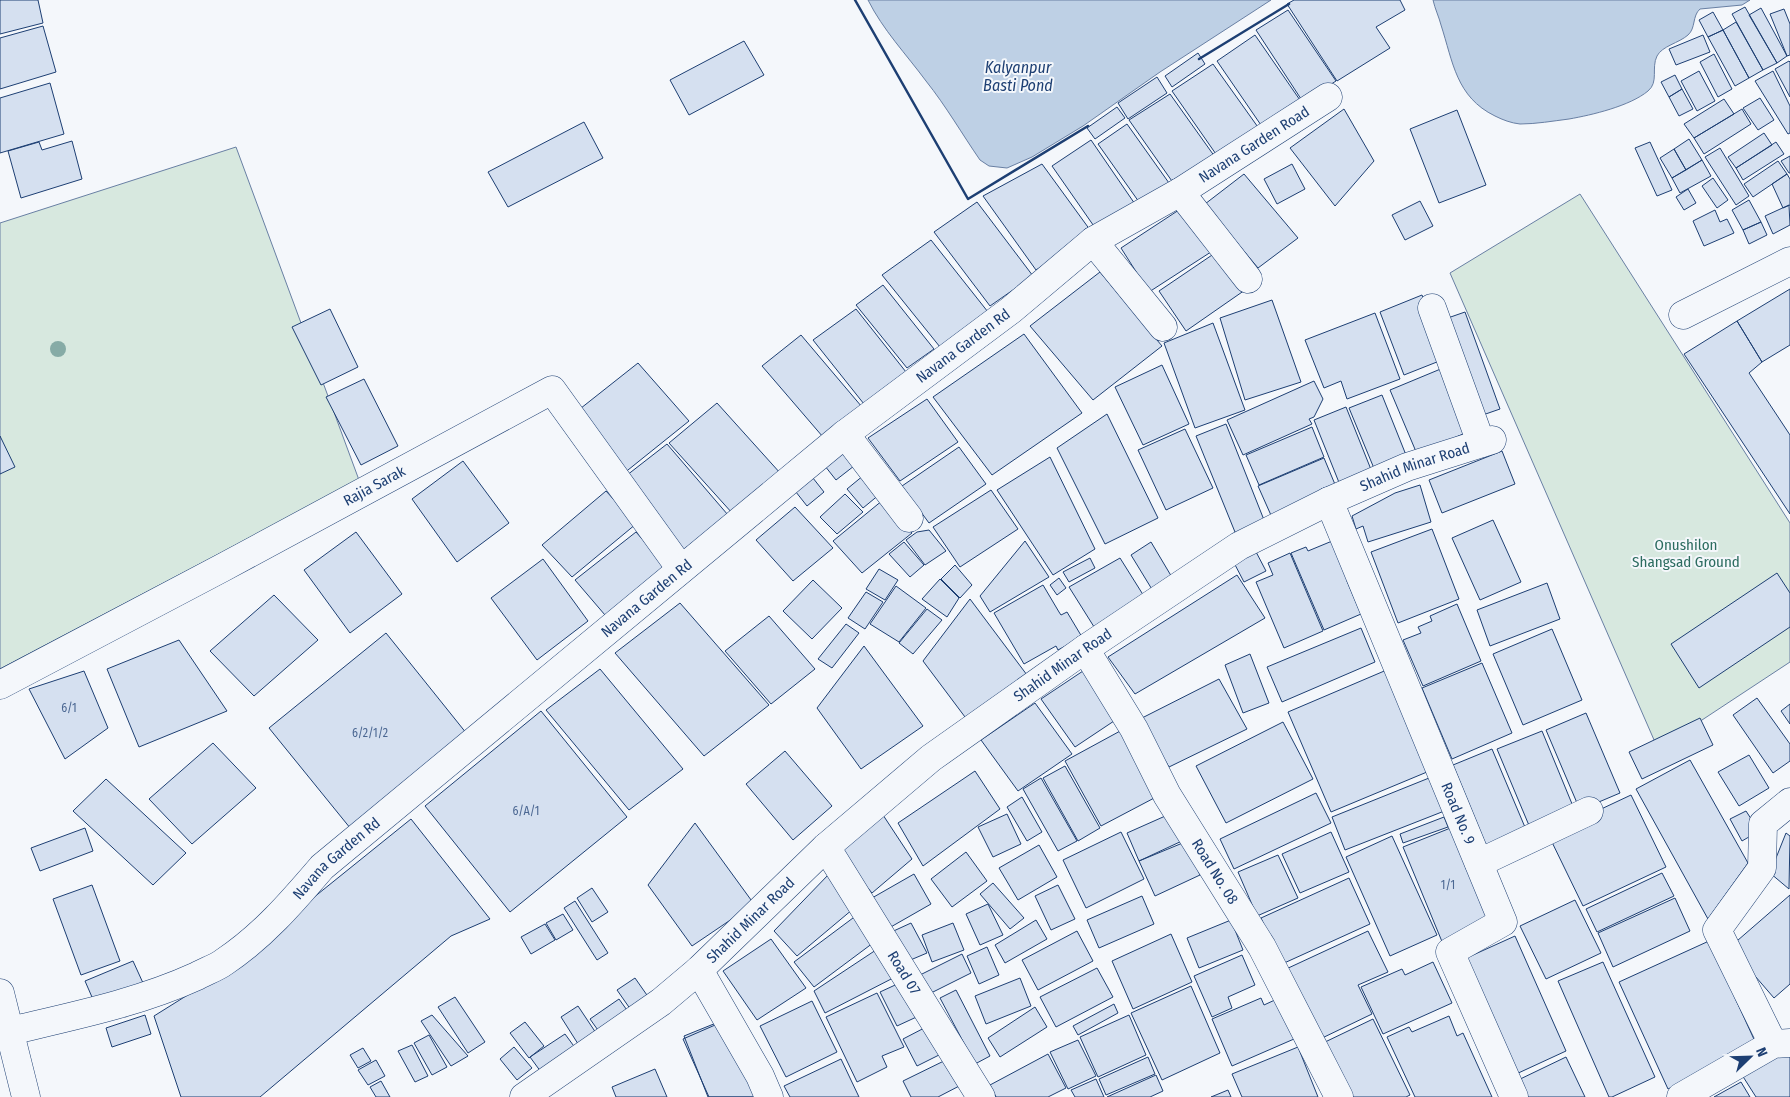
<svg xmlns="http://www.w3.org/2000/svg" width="1790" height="1097" viewBox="0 0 1790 1097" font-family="'Fira Sans Condensed',sans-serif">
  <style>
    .green { fill: #d7e8df; stroke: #687fa3 }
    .water { fill: #bed0e5; stroke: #687fa3 }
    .building { fill: #d5e0f0; stroke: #1d3f73 }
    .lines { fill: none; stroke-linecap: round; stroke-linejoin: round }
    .minor-casing { stroke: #1d3f73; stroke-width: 29 }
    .highway-casing { stroke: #1d3f73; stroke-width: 29 }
    .minor { stroke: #f4f7fb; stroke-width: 28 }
    .highway { stroke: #f4f7fb; stroke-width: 28 }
    .wall { stroke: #1d3f73; stroke-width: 2.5 }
    .tree { fill: #86aba6 }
    .labels { text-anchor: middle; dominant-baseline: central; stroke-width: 4; stroke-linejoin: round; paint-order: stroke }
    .number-label { font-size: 12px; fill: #4b6792 }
    .street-label { font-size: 15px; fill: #1d3f73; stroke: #f4f7fb }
    .park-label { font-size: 15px; fill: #2c6c60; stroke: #f4f7fb }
    .water-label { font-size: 16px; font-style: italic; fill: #1d3f73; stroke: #f4f7fb }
  </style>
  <rect width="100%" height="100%" fill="#f4f7fb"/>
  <!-- green -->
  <path class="green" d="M 236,147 L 359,480 L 0,669 L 0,223 Z
    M 1580,194 L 1790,523 L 1790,662 L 1658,749 L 1450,273 Z"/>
  <!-- water -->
  <path class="water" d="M 868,0 L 1271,0 L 1160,72 L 1083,126 L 1032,157 L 1007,168 L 989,166 L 980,160 C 962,134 946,106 926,81 C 906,54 883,30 868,0 Z
    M 1433,0 L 1750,0 L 1742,5 L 1700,9 C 1692,16 1696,28 1688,35 C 1679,43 1662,46 1657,56 C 1651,68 1659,82 1648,91 C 1630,106 1592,115 1569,119 C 1553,121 1536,124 1520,124 C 1511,123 1503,120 1495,116 C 1456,97 1453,62 1441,25 C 1439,17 1435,9 1433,0 Z"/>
  <!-- building -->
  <path class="building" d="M 0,0 L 38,0 L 43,23 L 0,34 Z
    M 1294,0 L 1400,0 L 1405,10 L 1376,27 L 1390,48 L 1337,81 L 1287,4 Z
    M 1745,7 L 1777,63 L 1763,70 L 1732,14 Z
    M 1761,8 L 1787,56 L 1777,63 L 1749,15 Z
    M 1784,9 L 1790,24 L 1790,55 L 1787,56 L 1770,14 Z
    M 1288,10 L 1336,81 L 1303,102 L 1256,30 Z
    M 1713,12 L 1723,30 L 1708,37 L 1699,20 Z
    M 1736,22 L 1763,70 L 1749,78 L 1723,30 Z
    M 43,26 L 56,72 L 0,89 L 0,38 Z
    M 1723,30 L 1749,78 L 1735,86 L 1708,37 Z
    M 1255,35 L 1302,103 L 1263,128 L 1217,61 Z
    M 1703,35 L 1710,52 L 1676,65 L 1669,49 Z
    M 744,41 L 764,75 L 689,115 L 670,80 Z
    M 1198,53 L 1205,64 L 1172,87 L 1165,76 Z
    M 1714,54 L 1732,89 L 1718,97 L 1700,62 Z
    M 1789,61 L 1790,62 L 1790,97 L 1775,69 Z
    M 1213,64 L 1260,130 L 1218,157 L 1172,91 Z
    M 1699,71 L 1715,101 L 1697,111 L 1681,81 Z
    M 1773,71 L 1790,106 L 1790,133 L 1788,134 L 1755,81 Z
    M 1675,75 L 1682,89 L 1669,97 L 1661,82 Z
    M 1157,77 L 1167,93 L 1128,119 L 1118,103 Z
    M 50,83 L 64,134 L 0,153 L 0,98 Z
    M 1682,89 L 1693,109 L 1679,116 L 1669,97 Z
    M 1170,94 L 1215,157 L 1174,184 L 1129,120 Z
    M 1760,98 L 1774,120 L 1758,130 L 1743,108 Z
    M 1724,99 L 1734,114 L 1694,138 L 1684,124 Z
    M 1117,107 L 1125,118 L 1095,139 L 1087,128 Z
    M 1344,109 L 1374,161 L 1335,206 L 1290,148 Z
    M 1742,109 L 1751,124 L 1704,154 L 1694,138 Z
    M 1457,110 L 1486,185 L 1439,203 L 1410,129 Z
    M 584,122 L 603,158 L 508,207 L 488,172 Z
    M 1127,124 L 1169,183 L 1139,202 L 1098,144 Z
    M 1764,133 L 1772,145 L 1736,168 L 1728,157 Z
    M 1689,139 L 1702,160 L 1686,170 L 1674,149 Z
    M 1091,140 L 1137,207 L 1098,232 L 1052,166 Z
    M 72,141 L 82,179 L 21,198 L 8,151 L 39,142 L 42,150 Z
    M 1650,142 L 1672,190 L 1657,196 L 1635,148 Z
    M 1776,142 L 1784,154 L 1743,180 L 1736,168 Z
    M 1720,148 L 1749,196 L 1736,205 L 1705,157 Z
    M 1674,149 L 1686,170 L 1672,178 L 1660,158 Z
    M 1790,156 L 1790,173 L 1789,173 L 1781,161 Z
    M 1702,160 L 1711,176 L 1680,193 L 1672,178 Z
    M 1778,161 L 1787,174 L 1753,197 L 1744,184 Z
    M 1042,164 L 1093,234 L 1036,270 L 983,196 Z
    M 1292,164 L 1305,189 L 1277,204 L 1264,179 Z
    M 1244,174 L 1298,238 L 1258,268 L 1205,204 Z
    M 1787,174 L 1790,179 L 1790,205 L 1783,208 L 1772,184 Z
    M 1713,178 L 1728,200 L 1717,208 L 1702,186 Z
    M 1688,189 L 1696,203 L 1684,210 L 1676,197 Z
    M 1749,200 L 1761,222 L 1743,230 L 1732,210 Z
    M 1420,201 L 1433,226 L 1405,240 L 1392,215 Z
    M 977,202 L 1033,276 L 990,306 L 934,232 Z
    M 1789,205 L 1790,225 L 1773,234 L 1765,216 Z
    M 1185,206 L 1214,250 L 1149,292 L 1121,248 Z
    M 1715,210 L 1720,222 L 1727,219 L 1734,233 L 1704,246 L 1693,221 Z
    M 1761,222 L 1767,235 L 1749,244 L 1743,230 Z
    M 931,240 L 988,312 L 940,347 L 882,275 Z
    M 1218,251 L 1245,290 L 1186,331 L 1159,291 Z
    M 1100,272 L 1162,346 L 1093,400 L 1030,326 Z
    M 883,285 L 934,349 L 907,368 L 856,305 Z
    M 1790,289 L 1790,345 L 1762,362 L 1737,321 Z
    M 1422,295 L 1447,358 L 1404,375 L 1380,312 Z
    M 1272,300 L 1301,382 L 1245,400 L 1220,318 Z
    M 330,309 L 358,367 L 321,385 L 292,327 Z
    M 856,309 L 906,372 L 864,404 L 813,340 Z
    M 1465,312 L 1500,409 L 1477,417 L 1442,320 Z
    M 1375,313 L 1400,379 L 1347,399 L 1341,381 L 1324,388 L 1305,340 Z
    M 1737,321 L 1762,362 L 1749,373 L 1790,435 L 1790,514 L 1684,354 Z
    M 1213,323 L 1245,410 L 1195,428 L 1164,343 Z
    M 1024,334 L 1082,413 L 992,475 L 933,397 Z
    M 801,335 L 862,407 L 823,437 L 762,366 Z
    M 638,363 L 689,421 L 623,474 L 571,416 Z
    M 1162,365 L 1189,424 L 1143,445 L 1115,387 Z
    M 1443,368 L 1470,431 L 1417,454 L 1390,390 Z
    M 364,379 L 398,446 L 361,465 L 326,397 Z
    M 1314,381 L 1323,399 L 1314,417 L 1309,419 L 1312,424 L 1243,455 L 1227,420 Z
    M 1382,395 L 1410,465 L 1378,478 L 1349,408 Z
    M 927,399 L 958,442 L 900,481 L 868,438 Z
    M 717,403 L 781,474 L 733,514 L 669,443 Z
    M 1346,407 L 1374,477 L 1342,490 L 1314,420 Z
    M 1107,414 L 1158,518 L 1105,544 L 1057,448 Z
    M 1226,424 L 1266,525 L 1237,537 L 1196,436 Z
    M 1312,427 L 1324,457 L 1259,485 L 1246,455 Z
    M 1185,429 L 1213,488 L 1166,510 L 1138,450 Z
    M 0,436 L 15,467 L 0,474 Z
    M 667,444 L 728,515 L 683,550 L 622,479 Z
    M 838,447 L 854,466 L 836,480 L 821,461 Z
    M 959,447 L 986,484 L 929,523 L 902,486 Z
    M 1502,451 L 1515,484 L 1442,513 L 1429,480 Z
    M 1050,457 L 1095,549 L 1053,575 L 997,490 Z
    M 1324,458 L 1339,494 L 1274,522 L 1258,486 Z
    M 463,461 L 509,523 L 457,562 L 412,499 Z
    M 809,473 L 824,492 L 807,506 L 792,487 Z
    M 864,475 L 880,494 L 863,508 L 847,489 Z
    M 1420,485 L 1431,522 L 1368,542 L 1363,526 L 1356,529 L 1352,516 L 1395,493 Z
    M 991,490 L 1018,529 L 960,567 L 933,527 Z
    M 606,491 L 636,524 L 572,577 L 542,545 Z
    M 845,494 L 863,512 L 837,534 L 820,517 Z
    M 883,500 L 912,533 L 862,573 L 833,541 Z
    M 795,507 L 833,548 L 793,581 L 756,540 Z
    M 1493,520 L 1521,582 L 1480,600 L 1452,538 Z
    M 1432,529 L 1459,599 L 1398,623 L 1371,552 Z
    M 929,530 L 946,551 L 925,565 L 906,540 L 917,532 Z
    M 356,532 L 402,594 L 350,633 L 304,570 Z
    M 636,532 L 666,566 L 605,615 L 575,580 Z
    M 1337,539 L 1353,578 L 1347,581 L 1361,614 L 1324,630 L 1291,553 L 1306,547 L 1308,551 Z
    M 1025,541 L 1049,577 L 990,612 L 980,596 Z
    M 904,542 L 924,565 L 910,577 L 889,554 Z
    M 1151,542 L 1173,579 L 1153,591 L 1131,555 Z
    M 1254,548 L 1266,571 L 1244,582 L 1232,559 Z
    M 1290,553 L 1323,631 L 1284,648 L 1256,582 L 1273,575 L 1268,563 Z
    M 1090,558 L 1095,568 L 1069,582 L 1063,572 Z
    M 1120,558 L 1147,601 L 1096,630 L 1069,587 Z
    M 543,559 L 588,621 L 537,660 L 491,598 Z
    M 955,565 L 972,585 L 960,598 L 941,579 Z
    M 879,569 L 898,580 L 885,600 L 866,589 Z
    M 1777,573 L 1790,593 L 1790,627 L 1699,688 L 1671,644 Z
    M 1237,575 L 1265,618 L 1135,694 L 1108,657 Z
    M 1059,578 L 1066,588 L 1057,595 L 1050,585 Z
    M 940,579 L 959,598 L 947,617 L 922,599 Z
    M 813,580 L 842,608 L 812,639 L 783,611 Z
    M 1547,583 L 1560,619 L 1490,646 L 1477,610 Z
    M 1043,585 L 1059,612 L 1061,615 L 1067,612 L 1082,637 L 1058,650 L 1056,646 L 1024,664 L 994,613 Z
    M 896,586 L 926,608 L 899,642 L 870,624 Z
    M 866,592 L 883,602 L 865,629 L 848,618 Z
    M 274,595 L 318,640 L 254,696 L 210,651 Z
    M 970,599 L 1030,679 L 968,721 L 923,661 Z
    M 680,603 L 769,705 L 704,756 L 615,653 Z
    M 1457,604 L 1481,661 L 1423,686 L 1403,640 L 1421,633 L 1418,627 L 1432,621 L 1430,616 Z
    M 927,609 L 942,620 L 913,654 L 899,643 Z
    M 769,616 L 815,669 L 771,704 L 725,651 Z
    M 846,624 L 859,633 L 832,668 L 818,659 Z
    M 1361,628 L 1375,662 L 1282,702 L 1267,667 Z
    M 1552,629 L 1582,700 L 1523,725 L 1493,654 Z
    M 386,633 L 471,739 L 355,834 L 269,728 Z
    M 179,640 L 227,711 L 139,747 L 107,669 Z
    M 864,646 L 923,726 L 861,769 L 817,708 Z
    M 1250,654 L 1269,703 L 1243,713 L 1225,665 Z
    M 1482,663 L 1512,733 L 1452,759 L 1422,688 Z
    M 1396,666 L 1439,767 L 1331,812 L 1288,712 Z
    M 1089,667 L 1123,715 L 1075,747 L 1041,699 Z
    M 600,669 L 683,769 L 629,810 L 546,710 Z
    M 84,671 L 108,728 L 65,759 L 29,689 Z
    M 1219,679 L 1247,729 L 1169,767 L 1140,719 Z
    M 1757,698 L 1790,744 L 1790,761 L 1773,773 L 1733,715 Z
    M 1035,703 L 1072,754 L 1018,791 L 981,740 Z
    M 1790,704 L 1790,724 L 1781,711 Z
    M 541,711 L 627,817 L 510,912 L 425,806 Z
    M 1586,713 L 1620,793 L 1580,810 L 1546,730 Z
    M 1700,718 L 1713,745 L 1642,779 L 1629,752 Z
    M 1283,722 L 1313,779 L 1226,823 L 1196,766 Z
    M 1122,730 L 1158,796 L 1101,826 L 1065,761 Z
    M 1542,731 L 1577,816 L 1533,835 L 1497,749 Z
    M 213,743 L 256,788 L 192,844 L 149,799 Z
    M 1492,749 L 1527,832 L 1487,848 L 1453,765 Z
    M 785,751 L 832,806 L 793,840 L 746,784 Z
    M 1749,755 L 1769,788 L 1739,806 L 1718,772 Z
    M 1690,760 L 1748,863 L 1708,919 L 1636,789 Z
    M 1065,766 L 1100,828 L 1078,841 L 1043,778 Z
    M 975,771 L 1000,809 L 923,866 L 898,823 Z
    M 1439,774 L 1452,808 L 1345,850 L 1332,817 Z
    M 1041,778 L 1077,841 L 1058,851 L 1023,789 Z
    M 106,779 L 186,853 L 153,885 L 73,811 Z
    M 1316,793 L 1331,823 L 1234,869 L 1220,839 Z
    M 1631,795 L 1666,867 L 1583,906 L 1548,834 Z
    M 1022,797 L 1042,832 L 1027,841 L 1007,807 Z
    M 1746,811 L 1759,831 L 1742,841 L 1730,819 Z
    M 1172,813 L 1184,840 L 1139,861 L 1127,833 Z
    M 1007,814 L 1021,844 L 993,857 L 978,827 Z
    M 883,815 L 912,859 L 872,893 L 839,854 Z
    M 1444,817 L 1448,827 L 1403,843 L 1400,834 Z
    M 411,819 L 490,919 L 451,936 L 260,1097 L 181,1097 L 154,1016 L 210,981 Z
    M 695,823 L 754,904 L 692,946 L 648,885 Z
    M 1453,827 L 1494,923 L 1443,944 L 1403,847 Z
    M 85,828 L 93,851 L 40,871 L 31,848 Z
    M 1121,832 L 1144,879 L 1086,908 L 1063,860 Z
    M 1331,832 L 1349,872 L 1300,893 L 1282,854 Z
    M 1786,833 L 1790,836 L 1789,889 L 1770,873 Z
    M 1392,836 L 1437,935 L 1390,956 L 1346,857 Z
    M 1185,842 L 1200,875 L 1155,896 L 1139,861 Z
    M 1039,845 L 1057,877 L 1018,900 L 999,868 Z
    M 966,852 L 987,881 L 952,907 L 931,879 Z
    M 1278,855 L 1298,898 L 1257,916 L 1238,872 Z
    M 830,873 L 859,904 L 797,956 L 774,931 Z
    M 1662,873 L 1674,896 L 1597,932 L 1586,909 Z
    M 914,874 L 931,904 L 889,928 L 872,898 Z
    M 1349,878 L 1370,924 L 1282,964 L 1261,918 Z
    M 993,883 L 1024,918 L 1010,929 L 980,894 Z
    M 92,885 L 120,961 L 81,975 L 53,899 Z
    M 1058,885 L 1075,919 L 1051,930 L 1035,896 Z
    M 592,888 L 608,912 L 592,922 L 577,898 Z
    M 1790,895 L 1790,984 L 1774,998 L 1730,947 Z
    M 1142,896 L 1154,924 L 1099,948 L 1087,920 Z
    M 1675,898 L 1690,931 L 1613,967 L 1598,933 Z
    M 1575,900 L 1601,953 L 1546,979 L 1520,926 Z
    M 575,901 L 608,953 L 597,960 L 564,908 Z
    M 988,904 L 1003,935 L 980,945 L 966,914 Z
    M 861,912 L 881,937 L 814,987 L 794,962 Z
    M 563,914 L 573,930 L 556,940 L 546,923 Z
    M 1036,920 L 1047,939 L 1005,963 L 995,945 Z
    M 1231,920 L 1243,950 L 1199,968 L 1187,938 Z
    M 911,923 L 927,953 L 901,964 L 887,934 Z
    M 953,923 L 964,950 L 932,962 L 922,935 Z
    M 545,924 L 555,940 L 531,954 L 521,937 Z
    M 1077,931 L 1093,961 L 1038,990 L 1022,960 Z
    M 1368,931 L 1388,972 L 1358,985 L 1372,1014 L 1318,1040 L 1284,970 Z
    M 1171,934 L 1192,982 L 1133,1009 L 1112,961 Z
    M 1515,936 L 1566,1051 L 1514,1075 L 1462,960 Z
    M 771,939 L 806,988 L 757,1020 L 723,971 Z
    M 1709,941 L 1758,1048 L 1668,1089 L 1619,982 Z
    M 882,946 L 897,976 L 825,1013 L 814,991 Z
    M 987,947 L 999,975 L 979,984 L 967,956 Z
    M 962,954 L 971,973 L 929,994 L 920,975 Z
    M 1242,955 L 1255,985 L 1228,997 L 1232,1008 L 1212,1017 L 1194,976 Z
    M 133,961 L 143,983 L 95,1004 L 85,981 Z
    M 1433,962 L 1452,1003 L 1383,1034 L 1361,987 L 1402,969 L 1405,975 Z
    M 1603,962 L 1655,1077 L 1612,1097 L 1609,1097 L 1558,981 Z
    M 1097,968 L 1113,997 L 1056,1027 L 1040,997 Z
    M 635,978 L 649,998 L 631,1010 L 617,990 Z
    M 1020,978 L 1031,1006 L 986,1024 L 975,996 Z
    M 906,980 L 923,1014 L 897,1026 L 880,992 Z
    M 1191,986 L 1220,1053 L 1162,1080 L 1131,1013 Z
    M 956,990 L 990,1056 L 975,1064 L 940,998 Z
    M 877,993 L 904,1047 L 882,1056 L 887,1067 L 857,1082 L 826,1017 Z
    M 455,997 L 485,1042 L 468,1053 L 438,1007 Z
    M 1261,998 L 1264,1005 L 1277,999 L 1294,1039 L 1232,1066 L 1212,1019 Z
    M 619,999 L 629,1013 L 600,1033 L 590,1019 Z
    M 812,1001 L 837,1052 L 786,1077 L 760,1026 Z
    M 1114,1004 L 1118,1013 L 1078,1035 L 1073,1026 Z
    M 578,1006 L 598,1036 L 580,1047 L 561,1017 Z
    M 1035,1007 L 1047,1027 L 1000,1057 L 988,1038 Z
    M 145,1015 L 151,1034 L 112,1047 L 106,1028 Z
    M 432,1015 L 468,1056 L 451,1066 L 421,1021 Z
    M 1129,1015 L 1146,1055 L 1098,1077 L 1080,1037 Z
    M 1449,1016 L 1457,1036 L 1463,1033 L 1492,1097 L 1415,1097 L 1387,1037 L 1409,1027 L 1412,1032 Z
    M 726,1019 L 758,1097 L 708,1097 L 684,1036 Z
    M 1373,1019 L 1410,1095 L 1406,1097 L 1350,1097 L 1323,1043 Z
    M 525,1022 L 544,1046 L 529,1058 L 510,1033 Z
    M 722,1022 L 756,1097 L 709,1097 L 683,1039 Z
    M 930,1025 L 945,1052 L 917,1066 L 903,1039 Z
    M 565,1034 L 576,1049 L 541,1072 L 530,1057 Z
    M 429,1035 L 447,1067 L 432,1075 L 414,1043 Z
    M 1078,1040 L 1096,1076 L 1068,1089 L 1050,1052 Z
    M 412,1045 L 428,1076 L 415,1082 L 398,1051 Z
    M 514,1047 L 532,1068 L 517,1080 L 500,1059 Z
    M 1298,1047 L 1318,1097 L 1242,1097 L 1232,1074 Z
    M 1790,1047 L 1790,1097 L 1756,1097 L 1742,1075 Z
    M 363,1048 L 371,1061 L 358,1068 L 350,1055 Z
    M 1048,1054 L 1066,1088 L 1048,1097 L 996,1097 L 990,1085 Z
    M 952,1057 L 965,1083 L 938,1097 L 911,1097 L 903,1081 Z
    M 1148,1057 L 1155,1074 L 1106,1095 L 1099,1079 Z
    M 1566,1057 L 1585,1097 L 1521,1097 L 1514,1082 Z
    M 841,1059 L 859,1097 L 790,1097 L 784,1086 Z
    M 376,1060 L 385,1076 L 368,1085 L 358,1070 Z
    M 655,1069 L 667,1097 L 616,1097 L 612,1087 Z
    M 1156,1075 L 1163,1091 L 1150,1097 L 1107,1097 Z
    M 1096,1079 L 1104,1097 L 1075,1097 L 1071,1090 Z
    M 381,1081 L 390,1097 L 376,1097 L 370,1087 Z
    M 1741,1082 L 1750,1097 L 1714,1097 Z
    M 1228,1090 L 1231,1097 L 1211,1097 Z"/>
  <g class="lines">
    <defs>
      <g id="minor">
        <path id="s1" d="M 1180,192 L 1328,97"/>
        <path d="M 1093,241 L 1163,327"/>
        <path d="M 1432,308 L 1481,443"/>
        <path d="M 1683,315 L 1790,261"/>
        <path d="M 845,434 L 909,518"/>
        <path id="s2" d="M 1329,501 L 1503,922 L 1450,952 L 1514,1097"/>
        <path id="s3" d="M 1085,649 L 1134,729 L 1167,795 L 1262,947 L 1339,1097"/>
        <path id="s4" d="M 0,685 L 222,568 L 552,390 L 681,569"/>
        <path id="s5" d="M 826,847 L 981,1097"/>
        <path d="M 1479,863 L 1589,811"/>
        <path d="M 699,970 L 760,1076 L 769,1097"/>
        <path id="s6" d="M 10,1031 C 73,1016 138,1003 197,976 C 206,971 216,968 224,962 C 263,936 292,902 322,867 L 845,434 L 1011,310 L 1093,241 L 1180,192 L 1248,279"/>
        <path d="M 1773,1044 L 1717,930 L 1762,868 L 1763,824 L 1790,802"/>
        <path id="s7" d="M 524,1097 L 661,1002 L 699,970 L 826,847 L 931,758 L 1085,649 L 1239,546 L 1329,501 L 1407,467 L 1492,440"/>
        <path d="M 1681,1097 L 1773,1044 L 1790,1043"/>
      </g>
      <path id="highway" d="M 0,993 L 26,1097"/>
    </defs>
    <!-- minor casing -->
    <use href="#minor" class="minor-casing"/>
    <!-- highway casing -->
    <use href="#highway" class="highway-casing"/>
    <!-- minor -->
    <use href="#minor" class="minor"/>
    <!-- highway -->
    <use href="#highway" class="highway"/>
    <!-- wall -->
    <path class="wall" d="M 855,0 L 968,199 L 1088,126
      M 1199,59 L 1289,4"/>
  </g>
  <!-- trees -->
  <circle class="tree" cx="58" cy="349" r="8"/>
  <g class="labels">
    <!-- number labels -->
    <g class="number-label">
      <text x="69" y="708">6/1</text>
      <text x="370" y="733">6/2/1/2</text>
      <text x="526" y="811">6/A/1</text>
      <text x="1448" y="885">1/1</text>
    </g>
    <!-- street labels -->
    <g class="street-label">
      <text stroke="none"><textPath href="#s1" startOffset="88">Navana Garden Road</textPath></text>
      <text stroke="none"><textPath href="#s6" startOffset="1189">Navana Garden Rd</textPath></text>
      <text stroke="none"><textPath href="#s7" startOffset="1098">Shahid Minar Road</textPath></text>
      <text stroke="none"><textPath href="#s4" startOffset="424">Rajia Sarak</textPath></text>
      <text stroke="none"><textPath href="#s6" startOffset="784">Navana Garden Rd</textPath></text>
      <text stroke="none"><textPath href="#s7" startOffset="692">Shahid Minar Road</textPath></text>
      <text stroke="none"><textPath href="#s2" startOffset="338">Road No. 9</textPath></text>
      <text stroke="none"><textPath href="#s6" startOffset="379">Navana Garden Rd</textPath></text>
      <text stroke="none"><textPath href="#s3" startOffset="258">Road No. 08</textPath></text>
      <text stroke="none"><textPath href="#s7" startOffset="288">Shahid Minar Road</textPath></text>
      <text stroke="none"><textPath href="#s5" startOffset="148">Road 07</textPath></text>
    </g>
    <!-- park labels -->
    <g class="park-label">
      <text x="1686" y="545">Onushilon<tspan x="1686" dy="17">Shangsad Ground</tspan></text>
    </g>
    <!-- water labels -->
    <g class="water-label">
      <text x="1018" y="67">Kalyanpur<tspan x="1018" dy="18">Basti Pond</tspan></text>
    </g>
  </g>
  <!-- north arrow -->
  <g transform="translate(1750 1057) rotate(67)" stroke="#f4f7fb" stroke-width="4" paint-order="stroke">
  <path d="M0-4L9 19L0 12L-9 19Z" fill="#1d3f73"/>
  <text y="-8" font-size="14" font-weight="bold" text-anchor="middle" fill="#1d3f73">N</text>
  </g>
</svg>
